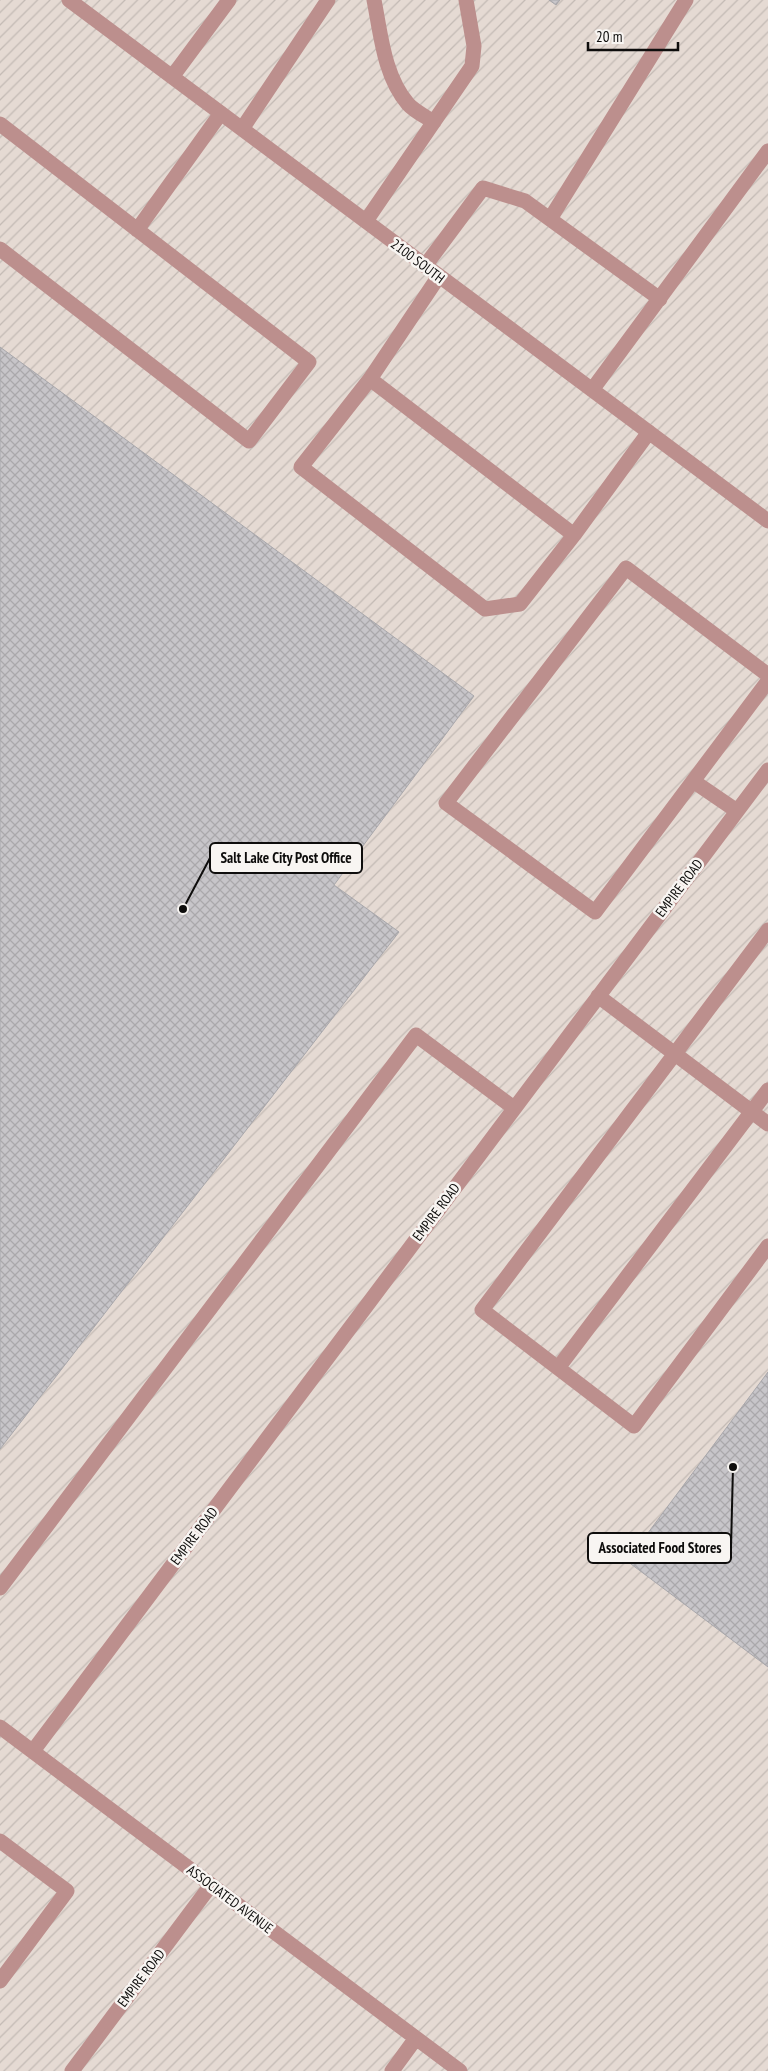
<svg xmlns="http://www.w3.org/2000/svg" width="768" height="2071" viewBox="0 0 768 2071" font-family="'PT Sans Narrow',sans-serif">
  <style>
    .industrial { fill: url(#industrial-furrows) }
    .building { fill: url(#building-cross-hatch); stroke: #a8a7ab }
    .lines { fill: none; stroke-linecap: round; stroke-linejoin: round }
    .minor { stroke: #bc8f8d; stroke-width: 15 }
    .labels { text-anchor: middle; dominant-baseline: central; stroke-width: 5; stroke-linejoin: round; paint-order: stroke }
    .street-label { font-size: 14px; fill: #0e0d0c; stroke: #f8f5f2 }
    .leader { fill: none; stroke: #0e0d0c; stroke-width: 2 }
    .callout-dot { fill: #0e0d0c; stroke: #f8f5f2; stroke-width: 2 }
    .callout { fill: #f8f5f2; stroke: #0e0d0c; stroke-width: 2 }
    .callout-label { font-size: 15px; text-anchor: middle; font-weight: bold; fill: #0e0d0c }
  </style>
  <defs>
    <pattern id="industrial-furrows" width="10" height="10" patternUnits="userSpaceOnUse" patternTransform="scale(1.25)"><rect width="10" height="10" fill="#e5dad3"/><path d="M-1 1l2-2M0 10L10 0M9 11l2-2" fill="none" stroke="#c3bab4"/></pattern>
    <pattern id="building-cross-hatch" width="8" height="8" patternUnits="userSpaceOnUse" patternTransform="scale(1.25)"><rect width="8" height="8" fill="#c7c5c9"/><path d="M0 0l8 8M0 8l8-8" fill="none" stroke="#aaa8ab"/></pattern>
  </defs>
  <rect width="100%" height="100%" fill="#ebe7e5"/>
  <!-- industrial -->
  <path class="industrial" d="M 0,0 L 768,0 L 768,2071 L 0,2071 Z"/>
  <!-- building -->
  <path class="building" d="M 549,0 L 560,0 L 556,5 Z
    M 0,347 L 474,696 L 334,885 L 399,932 L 0,1449 Z
    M 768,1372 L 768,1667 L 627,1561 Z"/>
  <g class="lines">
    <!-- minor -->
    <path class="minor" d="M 69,0 L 768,521
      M 374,0 C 381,35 384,76 408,104 C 414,111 426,117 434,122
      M 172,77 L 229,0
      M 0,124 L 309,362 L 249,441 L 0,249
      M 242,129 L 328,0
      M 550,219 L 686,0
      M 366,221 L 472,66 L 474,46 L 466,0
      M 137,230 L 221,113
      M 425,266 L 483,188 L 525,201 L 660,299
      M 439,276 L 370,379 L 301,467 L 485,609 L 520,604 L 574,535 L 649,432
      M 370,379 L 574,535
      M 592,390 L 768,151
      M 768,675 L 626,568 L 446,803 L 595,912 L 768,681
      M 693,781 L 737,811
      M 768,930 L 482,1310 L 634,1426 L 768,1246
      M 598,996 L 768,1124
      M 558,1368 L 768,1090
      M 0,1588 L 416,1035 L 514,1108
      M 0,1727 L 460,2071
      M 33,1751 L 768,770
      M 0,1841 L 67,1891 L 0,1981
      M 72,2071 L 211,1885
      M 392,2071 L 416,2038"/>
  </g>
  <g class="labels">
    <!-- street labels -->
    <g class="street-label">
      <text transform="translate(418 261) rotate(37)">2100 SOUTH</text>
      <text transform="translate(679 888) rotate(-53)">EMPIRE ROAD</text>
      <text transform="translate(436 1212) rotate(-53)">EMPIRE ROAD</text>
      <text transform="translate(194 1536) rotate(-53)">EMPIRE ROAD</text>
      <text transform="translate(230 1899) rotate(37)">ASSOCIATED AVENUE</text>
      <text transform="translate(141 1978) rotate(-53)">EMPIRE ROAD</text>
    </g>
  </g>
  <!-- callouts -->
  <path class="leader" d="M183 909L210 858M733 1467L731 1548"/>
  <g class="callout-dot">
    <circle cx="183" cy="909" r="5"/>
    <circle cx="733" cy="1467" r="5"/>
  </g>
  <g class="callout">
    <rect x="210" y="843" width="152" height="30" rx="5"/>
    <rect x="588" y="1533" width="143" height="30" rx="5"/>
  </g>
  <g class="callout-label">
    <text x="286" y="863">Salt Lake City Post Office</text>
    <text x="660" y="1553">Associated Food Stores</text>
  </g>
  <!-- scale -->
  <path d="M588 42v8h90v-8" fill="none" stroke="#0e0d0c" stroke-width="2.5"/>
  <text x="596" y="42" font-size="15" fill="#0e0d0c" stroke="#f8f5f2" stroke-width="4" paint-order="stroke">20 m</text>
</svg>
